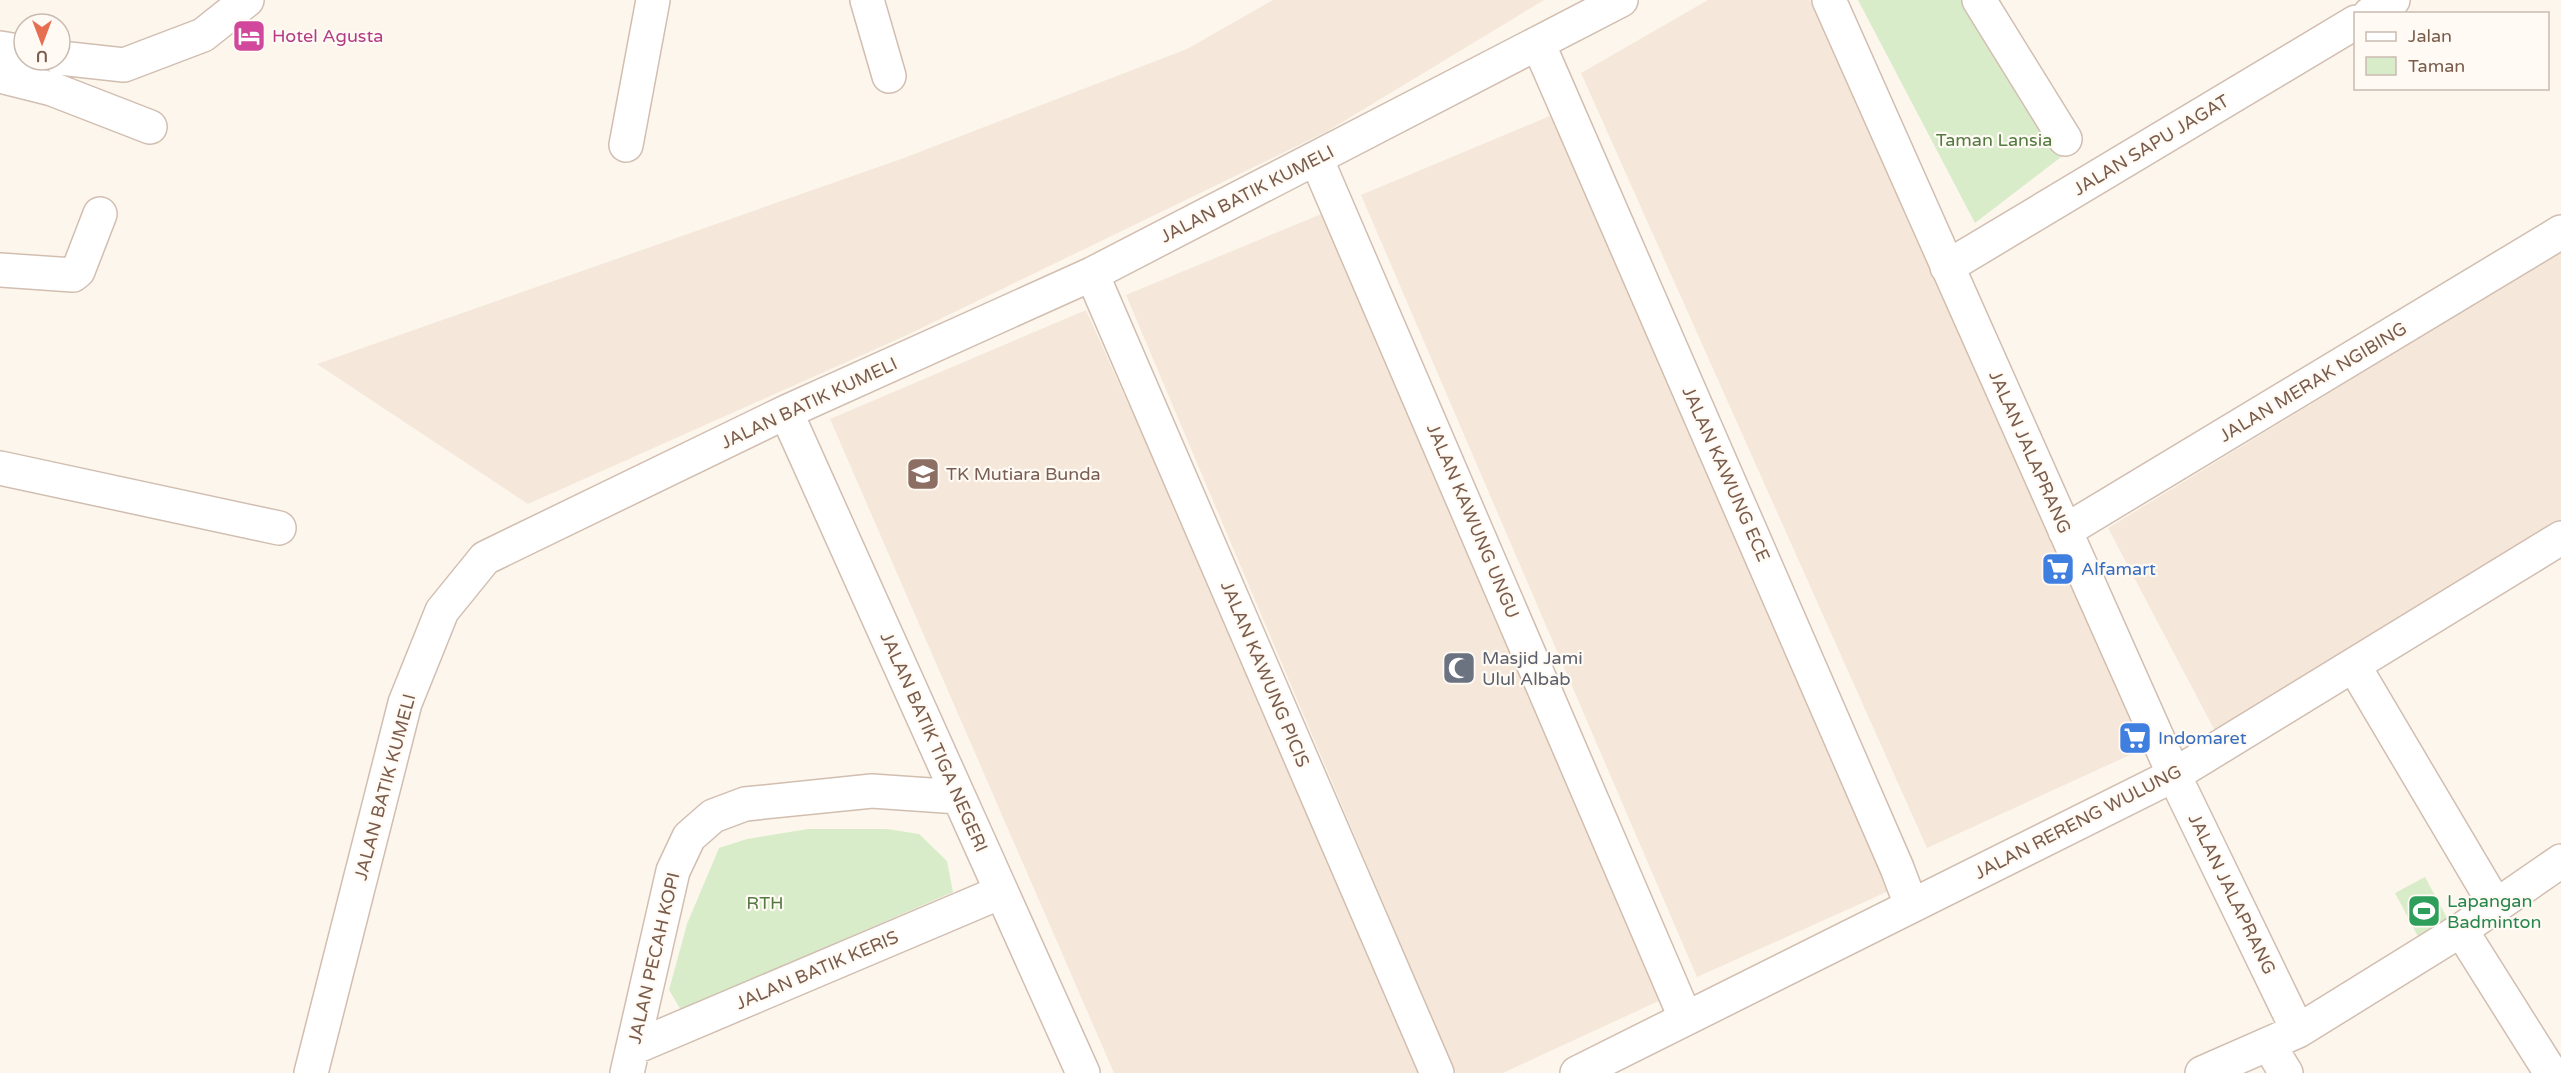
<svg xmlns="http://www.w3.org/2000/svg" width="2561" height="1073" viewBox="0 0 2561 1073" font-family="'Varela Round',sans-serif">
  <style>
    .residential { fill: #f5e8da }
    .green { fill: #d8ecc9 }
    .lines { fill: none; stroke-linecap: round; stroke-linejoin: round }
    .minor-casing { stroke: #d1beb0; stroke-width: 36 }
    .minor { stroke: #fff; stroke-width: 33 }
    .labels { text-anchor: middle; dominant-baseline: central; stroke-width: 4.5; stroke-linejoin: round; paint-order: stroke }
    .hotel-label { font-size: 18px; fill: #b23c85; stroke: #fffaf3; text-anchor: start }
    .park-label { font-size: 18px; fill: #537a41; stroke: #fffaf3 }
    .street-label { font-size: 18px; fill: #7a5c4d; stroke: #fffaf3 }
    .education-label { font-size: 18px; fill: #785e54; stroke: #fffaf3; text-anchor: start }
    .shop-label { font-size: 18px; fill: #366cbe; stroke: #fffaf3; text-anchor: start }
    .worship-label { font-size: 18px; fill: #5b616d; stroke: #fffaf3; text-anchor: start }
    .leisure-label { font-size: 18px; fill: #27864d; stroke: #fffaf3; text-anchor: start }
  </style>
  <rect width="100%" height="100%" fill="#fdf6ec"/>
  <!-- residential -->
  <path class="residential" d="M 1273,0 L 1544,0 L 1326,132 L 905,336 L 528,504 L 317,364 L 904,158 L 1187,49 Z
    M 1708,0 L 1810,0 L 2145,748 L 1927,848 L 1581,73 Z
    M 1550,116 L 1911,881 L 1697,977 L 1361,195 Z
    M 1326,212 L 1678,992 L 1503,1073 L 1455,1073 L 1126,295 Z
    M 2561,251 L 2561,521 L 2510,561 L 2215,731 L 2108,528 Z
    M 1086,310 L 1429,1073 L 1114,1073 L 830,419 Z"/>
  <!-- green -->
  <path class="green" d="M 1858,0 L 1974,0 L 2065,154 L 1975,223 Z
    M 808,829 L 887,829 L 919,834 L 947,861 L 953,892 L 681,1010 L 669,990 L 687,924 L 719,848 L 747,839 Z
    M 2425,877 L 2453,929 L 2423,946 L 2395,893 Z"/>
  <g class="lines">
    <defs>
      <path id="minor" d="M 867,0 L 889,76
        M 1829,0 L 2174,775 L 2298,1031
        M 1979,0 L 2065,139
        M 2370,14 L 2393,0
        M 1538,43 L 1897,868 L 1911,905
        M 0,48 L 24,52
        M 60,58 L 124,65 L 203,35 L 247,0
        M 0,76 L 52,89 L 150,127
        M 626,145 L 653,0
        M 1316,158 L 1685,1017
        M 1947,267 L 2356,22
        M 0,270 L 73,275 L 78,271 L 100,214
        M 1092,274 L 1437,1073
        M 786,412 L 1083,1073
        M 0,468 L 279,528
        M 2065,531 L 2561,232
        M 2354,666 L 2496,906
        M 2461,930 L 2551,1073
        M 2269,1045 L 2286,1073
        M 633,1048 L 1001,892
        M 311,1073 L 405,703 L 442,611 L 485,558 L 786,412 L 1092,274 L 1621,0
        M 627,1073 L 673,871 L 689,837 L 713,816 L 745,804 L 872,791 L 959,797
        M 1577,1073 L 2174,775 L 2561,538
        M 2202,1073 L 2298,1031 L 2461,930 L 2561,861"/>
    </defs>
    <!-- minor casing -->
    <use href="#minor" class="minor-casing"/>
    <!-- minor -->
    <use href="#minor" class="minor"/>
  </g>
  <!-- icons -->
  <defs>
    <symbol id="hotel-square" viewBox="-11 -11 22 22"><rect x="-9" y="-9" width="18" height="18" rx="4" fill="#d1479c" stroke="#fffaf3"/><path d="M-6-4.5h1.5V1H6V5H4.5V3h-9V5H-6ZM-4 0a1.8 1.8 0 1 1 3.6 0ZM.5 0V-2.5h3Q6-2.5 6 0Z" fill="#fff"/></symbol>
    <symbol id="school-square" viewBox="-11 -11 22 22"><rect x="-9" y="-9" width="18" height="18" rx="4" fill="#8d6e63" stroke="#fffaf3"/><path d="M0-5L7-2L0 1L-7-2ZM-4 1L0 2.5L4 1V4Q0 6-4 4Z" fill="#fff"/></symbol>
    <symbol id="supermarket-square" viewBox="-11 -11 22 22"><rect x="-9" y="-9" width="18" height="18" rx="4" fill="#3f7fe0" stroke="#fffaf3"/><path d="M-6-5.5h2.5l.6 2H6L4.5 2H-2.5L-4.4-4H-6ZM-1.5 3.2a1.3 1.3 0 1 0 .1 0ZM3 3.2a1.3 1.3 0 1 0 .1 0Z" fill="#fff"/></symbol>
    <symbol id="mosque-square" viewBox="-11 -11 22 22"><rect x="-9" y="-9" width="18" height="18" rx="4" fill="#6b7280" stroke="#fffaf3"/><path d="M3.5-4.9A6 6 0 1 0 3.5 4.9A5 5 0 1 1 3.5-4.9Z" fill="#fff"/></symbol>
    <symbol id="stadium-square" viewBox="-11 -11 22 22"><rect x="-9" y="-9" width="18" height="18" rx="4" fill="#2e9e5b" stroke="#fffaf3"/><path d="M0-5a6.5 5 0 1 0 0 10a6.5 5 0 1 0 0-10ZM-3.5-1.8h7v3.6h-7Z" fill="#fff"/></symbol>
  </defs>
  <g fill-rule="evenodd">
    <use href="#hotel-square" x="230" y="17" width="38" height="38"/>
    <use href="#school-square" x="904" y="455" width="38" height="38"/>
    <use href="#supermarket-square" x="2039" y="550" width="38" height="38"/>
    <use href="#mosque-square" x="1440" y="649" width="38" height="38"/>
    <use href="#supermarket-square" x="2116" y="719" width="38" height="38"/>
    <use href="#stadium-square" x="2405" y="892" width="38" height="38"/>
  </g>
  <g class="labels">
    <!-- hotel labels -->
    <g class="hotel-label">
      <text x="272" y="36">Hotel Agusta</text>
    </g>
    <!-- park labels -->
    <g class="park-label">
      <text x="1994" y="140">Taman Lansia</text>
      <text x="765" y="903">RTH</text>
    </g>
    <!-- street labels -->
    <g class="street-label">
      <text transform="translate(2151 145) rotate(-31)">JALAN SAPU JAGAT</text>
      <text transform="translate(1247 194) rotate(-27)">JALAN BATIK KUMELI</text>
      <text transform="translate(2313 382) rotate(-31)">JALAN MERAK NGIBING</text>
      <text transform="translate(809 403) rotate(-25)">JALAN BATIK KUMELI</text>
      <text transform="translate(2030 452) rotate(66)">JALAN JALAPRANG</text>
      <text transform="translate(1726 474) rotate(66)">JALAN KAWUNG ECE</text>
      <text transform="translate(1473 521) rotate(67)">JALAN KAWUNG UNGU</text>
      <text transform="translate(1265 674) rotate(67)">JALAN KAWUNG PICIS</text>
      <text transform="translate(934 742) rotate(66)">JALAN BATIK TIGA NEGERI</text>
      <text transform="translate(385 787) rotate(-75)">JALAN BATIK KUMELI</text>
      <text transform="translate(2078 822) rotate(-27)">JALAN RERENG WULUNG</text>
      <text transform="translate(2232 894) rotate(64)">JALAN JALAPRANG</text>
      <text transform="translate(654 958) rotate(-77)">JALAN PECAH KOPI</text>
      <text transform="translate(817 970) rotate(-23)">JALAN BATIK KERIS</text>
    </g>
    <!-- education labels -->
    <g class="education-label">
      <text x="946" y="474">TK Mutiara Bunda</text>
    </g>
    <!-- shop labels -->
    <g class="shop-label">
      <text x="2081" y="569">Alfamart</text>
      <text x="2158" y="738">Indomaret</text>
    </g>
    <!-- worship labels -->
    <g class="worship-label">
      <text x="1482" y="658">Masjid Jami<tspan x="1482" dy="21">Ulul Albab</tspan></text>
    </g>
    <!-- leisure labels -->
    <g class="leisure-label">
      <text x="2447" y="901">Lapangan<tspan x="2447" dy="21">Badminton</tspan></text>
    </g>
  </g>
  <!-- legend -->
  <rect x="2354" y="12" width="195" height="78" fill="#fffaf3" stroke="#cabbb1" stroke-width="1.5"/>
  <rect x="2366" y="32" width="30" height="9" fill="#ffffff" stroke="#cabbb1" stroke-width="1.5"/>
  <text x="2408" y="42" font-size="18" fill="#7a5c4d">Jalan</text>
  <rect x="2366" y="57" width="30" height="18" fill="#d8ecc9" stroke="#cabbb1" stroke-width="1.5"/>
  <text x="2408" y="72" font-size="18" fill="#7a5c4d">Taman</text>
  <!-- north arrow -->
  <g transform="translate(42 42) rotate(180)"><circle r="28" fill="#fffaf3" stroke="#cabbb1" stroke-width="1.5"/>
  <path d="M0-4.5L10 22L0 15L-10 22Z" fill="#e76f51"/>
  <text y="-9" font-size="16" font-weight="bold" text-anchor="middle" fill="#7a5c4d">U</text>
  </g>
</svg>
